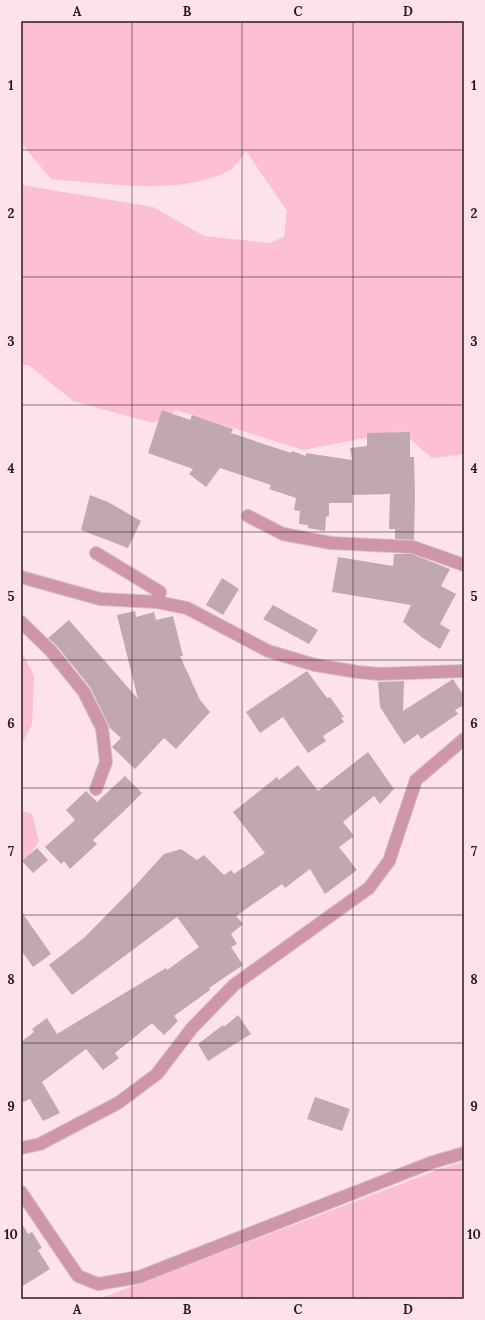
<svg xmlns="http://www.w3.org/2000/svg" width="485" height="1320" viewBox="0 0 485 1320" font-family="Lora,serif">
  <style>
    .green { fill: #fcbfd3 }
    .building { fill: #c1a7af }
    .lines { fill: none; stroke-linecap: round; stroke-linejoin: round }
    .street-casing { stroke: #d6bec5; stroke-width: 14 }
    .street { stroke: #cf96a9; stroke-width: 12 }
    .grid { fill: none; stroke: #251c1f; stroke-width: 1; stroke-opacity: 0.55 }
    .neatline { fill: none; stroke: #251c1f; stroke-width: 1.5 }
    .grid-label { font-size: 13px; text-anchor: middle; font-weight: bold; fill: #251c1f }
  </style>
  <rect width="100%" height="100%" fill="#fde2ea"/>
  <!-- green -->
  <path class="green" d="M 21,21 L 464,21 L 464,454 L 432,458 L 401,431 L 303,450 L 176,410 L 153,423 L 73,401 L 29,365 L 21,365 L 21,185 L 153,207 L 204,236 L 269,243 L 284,237 L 287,211 L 246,151 C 242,157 236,166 230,170 C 181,197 105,183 51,179 L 21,143 Z
    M 21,650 L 34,676 L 32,725 L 21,746 Z
    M 21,811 L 32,814 L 39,841 L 21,867 Z
    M 464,1162 L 464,1299 L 99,1299 L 440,1169 Z"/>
  <!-- building -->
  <path class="building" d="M 162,410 L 190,420 L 192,415 L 233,429 L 231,433 L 291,453 L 292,451 L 306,456 L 306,453 L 352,460 L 350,448 L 367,446 L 367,433 L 410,432 L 410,457 L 414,457 L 415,497 L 414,540 L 395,539 L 395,529 L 389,529 L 390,494 L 352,495 L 352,503 L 329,503 L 329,516 L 326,517 L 325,531 L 308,528 L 308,525 L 299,524 L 300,511 L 294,510 L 296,498 L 269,489 L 271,485 L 220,468 L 206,487 L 189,474 L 193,469 L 148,453 Z
    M 90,495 L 108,502 L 141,521 L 128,548 L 81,530 Z
    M 394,554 L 412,554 L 450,569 L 441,586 L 456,594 L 440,624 L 450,630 L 440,649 L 423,638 L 403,622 L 411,605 L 332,592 L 338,557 L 393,566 Z
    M 222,578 L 239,589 L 223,615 L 206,605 Z
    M 273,605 L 318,630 L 309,644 L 263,619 Z
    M 135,611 L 136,617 L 154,612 L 156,620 L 173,616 L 183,656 L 180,656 L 200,700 L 210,712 L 176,749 L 164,738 L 135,769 L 112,747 L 121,738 L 110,728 L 90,687 L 57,646 L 48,638 L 69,620 L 138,699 L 117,615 Z
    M 307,671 L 327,698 L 330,697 L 344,717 L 341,718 L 344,722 L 323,736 L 326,741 L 308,753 L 283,717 L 260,733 L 246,712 Z
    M 453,679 L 464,696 L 464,705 L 455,710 L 458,714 L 421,739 L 418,734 L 404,744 L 380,707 L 378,682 L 404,681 L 403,711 Z
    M 368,752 L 394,789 L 380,804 L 374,796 L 343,822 L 354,836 L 339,847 L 357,870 L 325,894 L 310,869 L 285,888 L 282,884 L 236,916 L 243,924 L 231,934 L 237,944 L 231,947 L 243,965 L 209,988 L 210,990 L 174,1016 L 178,1021 L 164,1035 L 152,1023 L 115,1053 L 119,1058 L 103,1070 L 86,1049 L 42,1082 L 60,1113 L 43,1121 L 30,1099 L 21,1103 L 21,1042 L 34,1032 L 32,1029 L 47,1018 L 57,1034 L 166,968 L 167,970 L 199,947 L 177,917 L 72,995 L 49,965 L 85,937 L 134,887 L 164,854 L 181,849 L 197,860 L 204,855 L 224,875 L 231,870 L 234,874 L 265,853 L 233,812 L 277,777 L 279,780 L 298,765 L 318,791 Z
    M 125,776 L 142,793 L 123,812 L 93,840 L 97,844 L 70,869 L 64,861 L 61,864 L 45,847 L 75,820 L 66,810 L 86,791 L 97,802 Z
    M 37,848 L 48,860 L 33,873 L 22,861 Z
    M 21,911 L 51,954 L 33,967 L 21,950 Z
    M 238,1015 L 251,1034 L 208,1061 L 198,1044 L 223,1025 L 224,1027 Z
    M 315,1097 L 350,1109 L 342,1131 L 307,1119 Z
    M 21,1222 L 28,1234 L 32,1232 L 42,1248 L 38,1250 L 50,1269 L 21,1287 Z"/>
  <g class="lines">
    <defs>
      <path id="street" d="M 248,516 L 283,534 L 331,543 L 413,547 L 464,565
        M 96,553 L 160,592 L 157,602
        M 21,577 L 100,599 L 157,602 L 187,608 L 268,651 L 315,665 L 358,672 L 380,674 L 464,671
        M 21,622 L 51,651 L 84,692 L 102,728 L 106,762 L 96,789
        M 21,1148 L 40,1144 L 118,1103 L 157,1074 L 192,1028 L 234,985 L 369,888 L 389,861 L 416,780 L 464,739
        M 21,1192 L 78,1276 L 98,1284 L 139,1277 L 430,1163 L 464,1153"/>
    </defs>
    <!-- street casing -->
    <use href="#street" class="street-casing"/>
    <!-- street -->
    <use href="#street" class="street"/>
  </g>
  <!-- grid -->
  <path class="grid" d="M 132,21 L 132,1299M 242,21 L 242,1299M 353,21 L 353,1299M 21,150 L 464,150M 21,277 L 464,277M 21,405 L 464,405M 21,532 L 464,532M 21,660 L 464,660M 21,788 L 464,788M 21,915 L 464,915M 21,1043 L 464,1043M 21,1170 L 464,1170"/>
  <!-- border -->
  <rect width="485" height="1320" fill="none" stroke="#fde2ea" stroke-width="44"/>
  <rect x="22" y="22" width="441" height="1276" class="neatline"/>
  <g class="grid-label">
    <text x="77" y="16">A</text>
    <text x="187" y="16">B</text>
    <text x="298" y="16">C</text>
    <text x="408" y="16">D</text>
    <text x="11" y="90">1</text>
    <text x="474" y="90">1</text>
    <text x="11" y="218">2</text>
    <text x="474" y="218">2</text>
    <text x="11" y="346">3</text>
    <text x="474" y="346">3</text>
    <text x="11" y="473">4</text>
    <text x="474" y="473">4</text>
    <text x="11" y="601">5</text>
    <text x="474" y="601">5</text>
    <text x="11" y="728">6</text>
    <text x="474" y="728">6</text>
    <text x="11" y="856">7</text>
    <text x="474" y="856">7</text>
    <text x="11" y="984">8</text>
    <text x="474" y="984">8</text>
    <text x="11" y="1111">9</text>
    <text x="474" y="1111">9</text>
    <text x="11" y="1239">10</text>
    <text x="474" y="1239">10</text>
    <text x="77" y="1314">A</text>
    <text x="187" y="1314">B</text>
    <text x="298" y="1314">C</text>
    <text x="408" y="1314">D</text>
  </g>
</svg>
